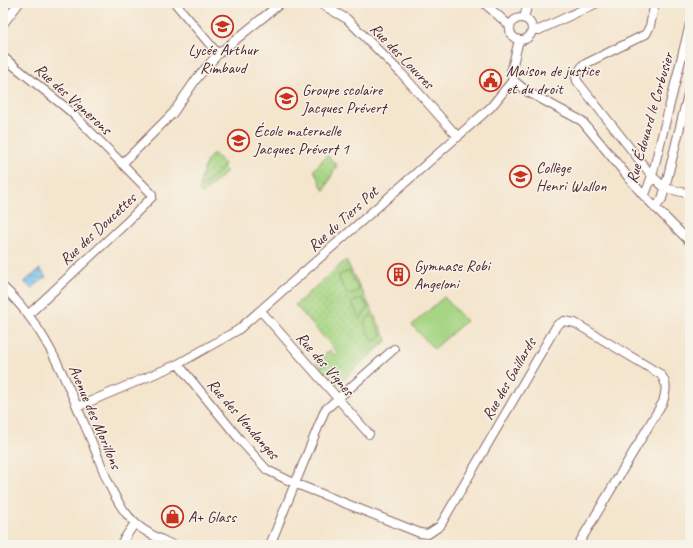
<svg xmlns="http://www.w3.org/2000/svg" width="693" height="548" viewBox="0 0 693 548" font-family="Caveat,sans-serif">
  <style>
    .grass { fill: url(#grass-tufts); stroke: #787a57 }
    .park { fill: url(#park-dots); stroke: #787a57 }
    .pitch { fill: #a6d583; stroke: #787a57 }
    .water { fill: url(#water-rules); stroke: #60708c }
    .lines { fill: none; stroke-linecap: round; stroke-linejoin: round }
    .minor-casing { stroke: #866464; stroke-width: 10 }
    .minor { stroke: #fff; stroke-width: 8 }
    .labels { text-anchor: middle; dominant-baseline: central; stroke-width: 3; stroke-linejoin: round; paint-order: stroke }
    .poi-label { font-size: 16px; fill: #4a1f2b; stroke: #f7f3e8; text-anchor: start }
    .street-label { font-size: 16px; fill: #4a1f2b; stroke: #f7f3e8 }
  </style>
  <defs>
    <pattern id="grass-tufts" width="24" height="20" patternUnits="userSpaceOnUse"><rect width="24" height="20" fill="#a6d583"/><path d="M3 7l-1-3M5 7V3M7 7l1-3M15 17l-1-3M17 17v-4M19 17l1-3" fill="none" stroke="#90b671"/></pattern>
    <pattern id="park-dots" width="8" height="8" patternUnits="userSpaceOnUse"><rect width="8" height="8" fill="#a6d583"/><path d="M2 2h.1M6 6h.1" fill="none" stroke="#90b671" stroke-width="1.8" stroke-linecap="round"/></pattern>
    <pattern id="water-rules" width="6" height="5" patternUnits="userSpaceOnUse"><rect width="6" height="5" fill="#75c0ee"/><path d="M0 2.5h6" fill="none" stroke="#629bc1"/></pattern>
  </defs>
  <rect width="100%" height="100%" fill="#f7f3e8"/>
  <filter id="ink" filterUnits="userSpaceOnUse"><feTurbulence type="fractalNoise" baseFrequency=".025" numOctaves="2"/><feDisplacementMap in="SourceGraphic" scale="8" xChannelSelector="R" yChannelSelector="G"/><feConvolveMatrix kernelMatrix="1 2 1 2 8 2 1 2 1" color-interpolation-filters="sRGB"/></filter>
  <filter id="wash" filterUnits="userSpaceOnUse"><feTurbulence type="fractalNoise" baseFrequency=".012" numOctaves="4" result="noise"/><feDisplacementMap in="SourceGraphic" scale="16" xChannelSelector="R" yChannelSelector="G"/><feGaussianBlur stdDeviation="0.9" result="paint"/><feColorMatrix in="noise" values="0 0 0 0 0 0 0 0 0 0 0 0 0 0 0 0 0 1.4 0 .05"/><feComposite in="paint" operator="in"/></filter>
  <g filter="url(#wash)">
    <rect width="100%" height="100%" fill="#f4e5cd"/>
    <!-- grass -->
    <path class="grass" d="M 223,167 L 227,171 L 202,195 L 199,190 Z"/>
    <!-- park -->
    <path class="park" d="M 214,153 L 224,164 L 224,167 L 200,189 L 200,182 L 207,160 Z
      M 327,155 L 337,165 L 324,191 L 314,170 Z
      M 346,260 L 387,340 L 336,386 L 320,369 L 328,361 L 321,367 L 316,362 L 330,350 L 334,355 L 337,352 L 295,305 Z"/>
    <!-- pitch -->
    <path class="pitch" d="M 349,271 L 359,290 L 348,295 L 338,276 Z
      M 444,297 L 466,321 L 434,349 L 412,325 Z
      M 362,298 L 368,308 L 360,319 L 352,303 Z
      M 371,315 L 382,337 L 373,341 L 364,324 Z"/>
    <!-- water -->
    <path class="water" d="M 40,269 L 46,277 L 31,289 L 24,282 Z"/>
  </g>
  <g filter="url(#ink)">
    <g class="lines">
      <defs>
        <path id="minor" d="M 175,3 L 218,54
          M 319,3 L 347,19 L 402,74 L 458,137
          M 484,3 L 510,26
          M 655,3 L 650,26 L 646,34 L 583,65 L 576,76 L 577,81 L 652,176 L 665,188 L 690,194
          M510 29a11 11 0 1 1 22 0a11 11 0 1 1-22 0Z
          M 524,18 L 528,3
          M 3,24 L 19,3
          M 533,29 L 539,30 L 597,3
          M 519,40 L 511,72 L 513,80 L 528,92 L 582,121 L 643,195 L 690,242
          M 3,57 L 70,111 L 152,194 L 152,197 L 126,223 L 29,314
          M 122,164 L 173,113 L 197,78 L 218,54 L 281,3
          M 643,195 L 646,192 L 652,176 L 690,24
          M 690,204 L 689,210 L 690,210
          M 655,208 L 662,199 L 665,188 L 690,86
          M 3,287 C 49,329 70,391 94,447 C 105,474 114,504 136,524 C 147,534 160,539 173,545
          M 261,311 L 369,434
          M 178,364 L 241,441 L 267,470 L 294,483 L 420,533 L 428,534 L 440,526 L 557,325 L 564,321 L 575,323 L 660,374 C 668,383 666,391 663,402 L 578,545
          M 77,407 L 178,364 L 238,330 L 491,107 L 513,80
          M 120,545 L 135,523
          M 270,545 L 325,410 L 394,349"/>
      </defs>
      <!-- minor casing -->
      <use href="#minor" class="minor-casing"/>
      <!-- minor -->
      <use href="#minor" class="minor"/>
    </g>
  </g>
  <!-- icons -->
  <defs>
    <symbol id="school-ring" viewBox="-11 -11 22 22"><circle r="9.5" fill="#f7f3e8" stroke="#c8321e" stroke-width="1.5"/><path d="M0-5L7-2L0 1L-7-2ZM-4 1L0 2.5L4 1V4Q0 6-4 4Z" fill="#c8321e"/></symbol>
    <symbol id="civic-ring" viewBox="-11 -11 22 22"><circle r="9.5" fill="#f7f3e8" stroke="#c8321e" stroke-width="1.5"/><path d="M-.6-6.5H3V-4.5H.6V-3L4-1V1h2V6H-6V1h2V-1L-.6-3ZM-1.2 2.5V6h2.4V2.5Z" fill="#c8321e"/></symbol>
    <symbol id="building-ring" viewBox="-11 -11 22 22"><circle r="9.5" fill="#f7f3e8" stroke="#c8321e" stroke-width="1.5"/><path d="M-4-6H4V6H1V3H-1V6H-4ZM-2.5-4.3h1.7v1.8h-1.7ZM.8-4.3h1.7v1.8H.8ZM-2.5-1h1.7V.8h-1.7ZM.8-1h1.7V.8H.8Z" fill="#c8321e"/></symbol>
    <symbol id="shop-ring" viewBox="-11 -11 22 22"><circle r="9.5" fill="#f7f3e8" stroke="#c8321e" stroke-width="1.5"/><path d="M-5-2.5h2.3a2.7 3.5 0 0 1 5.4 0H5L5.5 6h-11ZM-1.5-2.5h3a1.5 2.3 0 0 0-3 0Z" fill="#c8321e"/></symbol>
  </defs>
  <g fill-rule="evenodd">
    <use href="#school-ring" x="210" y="14" width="25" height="25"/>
    <use href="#civic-ring" x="478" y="68" width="25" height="25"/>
    <use href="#school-ring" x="274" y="86" width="25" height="25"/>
    <use href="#school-ring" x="226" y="128" width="25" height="25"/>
    <use href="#school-ring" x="508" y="164" width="25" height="25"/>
    <use href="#building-ring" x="386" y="262" width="25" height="25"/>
    <use href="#shop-ring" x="160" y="504" width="25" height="25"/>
  </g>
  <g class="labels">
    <!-- poi labels -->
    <g class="poi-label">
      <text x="223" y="50" text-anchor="middle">Lycée Arthur<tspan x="223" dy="18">Rimbaud</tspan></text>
      <text x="506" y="71">Maison de justice<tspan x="506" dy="18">et du droit</tspan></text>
      <text x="302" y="90">Groupe scolaire<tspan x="302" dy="18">Jacques Prévert</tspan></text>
      <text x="254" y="131">École maternelle<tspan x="254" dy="18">Jacques Prévert 1</tspan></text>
      <text x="536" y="168">Collège<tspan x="536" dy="18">Henri Wallon</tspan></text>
      <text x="414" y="266">Gymnase Robi<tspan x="414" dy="18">Angeloni</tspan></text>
      <text x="188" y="517">A+ Glass</text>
    </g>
    <!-- street labels -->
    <g class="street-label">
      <text transform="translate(402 56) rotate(46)">Rue des Louvres</text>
      <text transform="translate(73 99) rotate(42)">Rue des Vignerons</text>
      <text transform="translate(650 118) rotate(-74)">Rue Édouard le Corbusier</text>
      <text transform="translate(343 219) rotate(-42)">Rue du Tiers Pot</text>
      <text transform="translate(98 229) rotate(-43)">Rue des Doucettes</text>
      <text transform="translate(325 364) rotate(49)">Rue des Vignes</text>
      <text transform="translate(509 379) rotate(-60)">Rue des Gaillards</text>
      <text transform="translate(95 417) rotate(67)">Avenue des Morillons</text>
      <text transform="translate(243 419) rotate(49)">Rue des Vendanges</text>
    </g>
  </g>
  <!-- margin -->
  <rect width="693" height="548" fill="none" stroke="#f7f3e8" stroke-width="16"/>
</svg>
